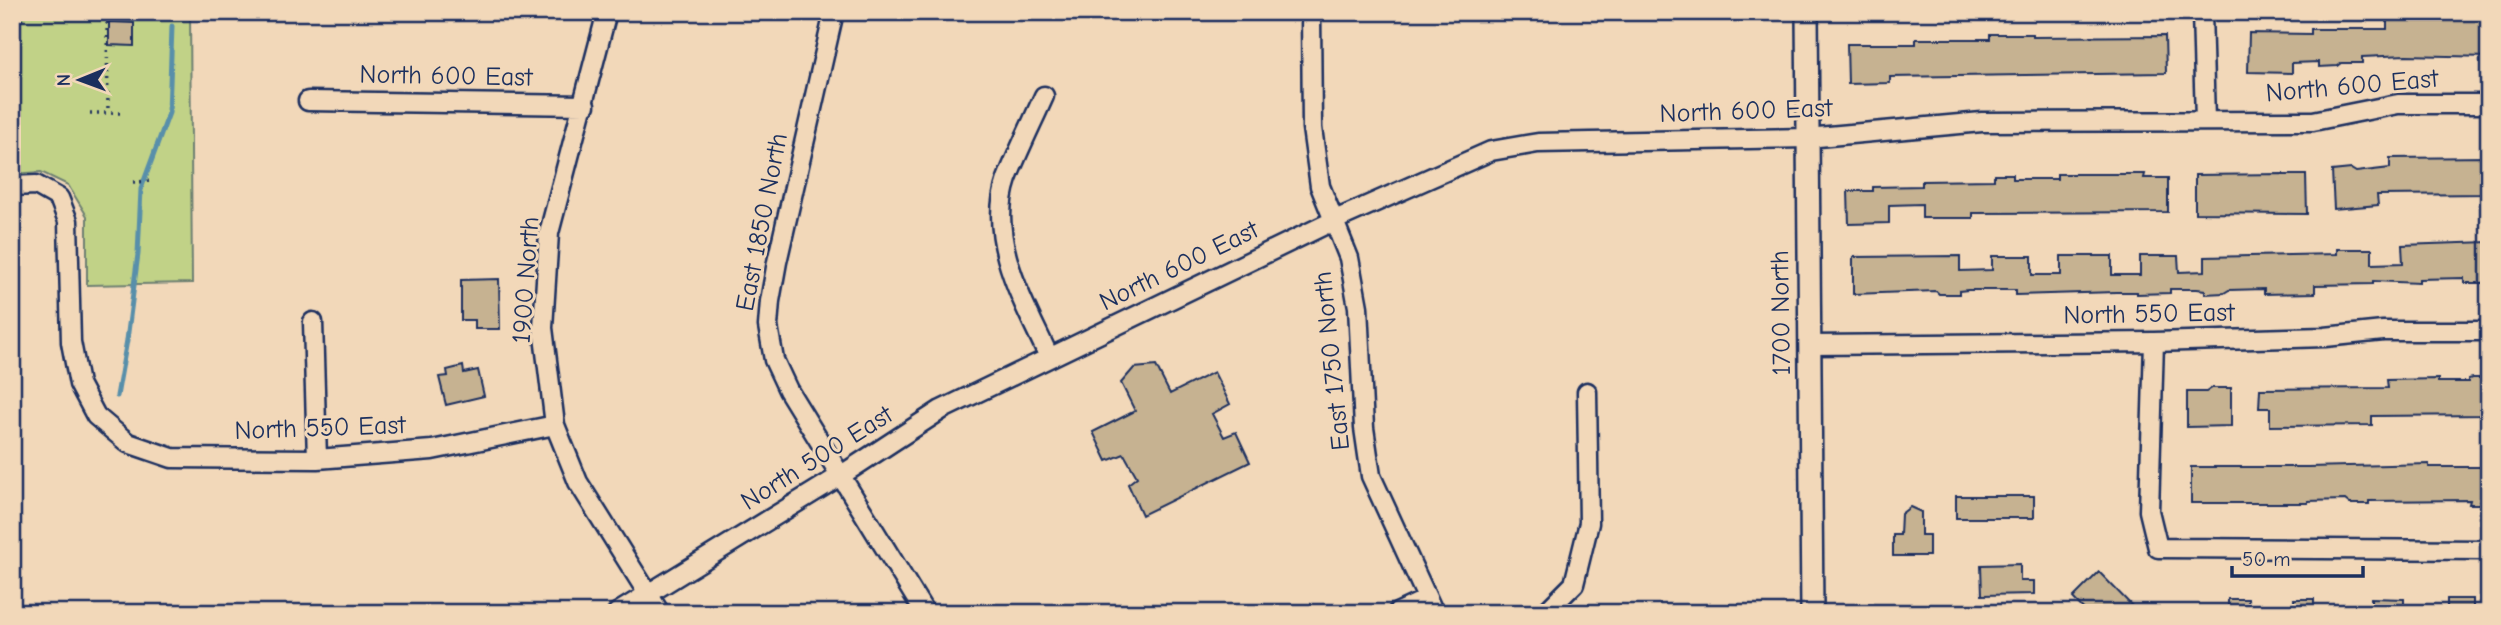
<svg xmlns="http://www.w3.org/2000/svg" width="2501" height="625" viewBox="0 0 2501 625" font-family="'Comic Neue',sans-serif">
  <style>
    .green { fill: #c1d287; stroke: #6e8072; stroke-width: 2 }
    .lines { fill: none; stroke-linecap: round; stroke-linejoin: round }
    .stream { stroke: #588faa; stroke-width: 5 }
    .building { fill: #c6b291; stroke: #1b2f5e; stroke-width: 2 }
    .minor-casing { stroke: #1b2f5e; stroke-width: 23 }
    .tertiary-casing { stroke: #1b2f5e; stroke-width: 26 }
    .path { stroke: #1b2f5e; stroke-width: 3.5; stroke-dasharray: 2 5; stroke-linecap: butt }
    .minor { stroke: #f2d8b9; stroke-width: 18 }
    .tertiary { stroke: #f2d8b9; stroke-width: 21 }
    .labels { text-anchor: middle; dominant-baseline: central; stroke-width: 6; stroke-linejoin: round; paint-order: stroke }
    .street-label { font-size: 26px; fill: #1b2f5e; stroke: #f2d8b9 }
  </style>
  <rect width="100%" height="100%" fill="#f2d8b9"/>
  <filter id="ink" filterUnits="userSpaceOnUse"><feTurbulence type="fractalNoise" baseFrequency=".0143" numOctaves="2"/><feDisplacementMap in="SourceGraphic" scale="14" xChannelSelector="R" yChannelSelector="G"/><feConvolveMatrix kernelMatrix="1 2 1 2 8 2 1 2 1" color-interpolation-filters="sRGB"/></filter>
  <g filter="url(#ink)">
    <!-- green -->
    <path class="green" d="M 12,12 L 190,12 L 192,283 L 87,285 L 87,216 L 68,185 L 41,172 L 12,174 Z"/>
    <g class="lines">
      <!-- stream -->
      <path class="stream" d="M 117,396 L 127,340 L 138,254 L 141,189 L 169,113 L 172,26"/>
    </g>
    <!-- building -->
    <path class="building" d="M 2387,17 L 2489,18 L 2489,57 L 2406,55 L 2362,57 L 2362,63 L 2342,63 L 2338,66 L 2319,67 L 2319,62 L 2292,63 L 2292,73 L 2248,72 L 2249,33 L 2311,34 L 2311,29 L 2387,29 Z
      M 109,22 L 134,23 L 134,46 L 109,45 Z
      M 1990,34 L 2033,34 L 2033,37 L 2165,36 L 2166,73 L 1890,77 L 1890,83 L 1848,84 L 1847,44 L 1916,44 L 1916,39 L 1990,39 Z
      M 2489,157 L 2489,194 L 2377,195 L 2378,205 L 2334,209 L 2332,171 L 2351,169 L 2356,172 L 2390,168 L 2390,158 Z
      M 1994,174 L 2013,174 L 2013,179 L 2057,179 L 2057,174 L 2145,174 L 2144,178 L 2168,178 L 2168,212 L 1973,213 L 1973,218 L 1922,218 L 1922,204 L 1889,205 L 1889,223 L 1849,224 L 1848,191 L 1873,191 L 1873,187 L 1922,186 L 1922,181 L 1994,180 Z
      M 2283,174 L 2283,175 L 2306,175 L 2307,214 L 2195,213 L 2195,175 Z
      M 2489,242 L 2489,281 L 2483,283 L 2464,283 L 2464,278 L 2419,279 L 2419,283 L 2373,281 L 2373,284 L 2315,285 L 2315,293 L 2264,294 L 2264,289 L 2229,290 L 2224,293 L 2205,294 L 2205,290 L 2197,289 L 2170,289 L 2170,293 L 2137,294 L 2137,292 L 2116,292 L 2016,295 L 2016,290 L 1968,290 L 1959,291 L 1959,294 L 1939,294 L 1936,291 L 1853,294 L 1853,257 L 1960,256 L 1960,271 L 1992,270 L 1992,256 L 2032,256 L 2032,275 L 2061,275 L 2061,256 L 2112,256 L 2112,275 L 2140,275 L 2140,256 L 2178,256 L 2179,272 L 2205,271 L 2205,257 L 2337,254 L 2337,249 L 2372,249 L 2372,264 L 2403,263 L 2402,245 Z
      M 499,279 L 500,329 L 475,329 L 475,320 L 461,320 L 461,280 Z
      M 463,366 L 464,373 L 478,370 L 484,396 L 446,405 L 439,377 L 448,376 L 447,370 Z
      M 1156,366 L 1170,394 L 1214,372 L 1230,404 L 1212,414 L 1224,437 L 1236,432 L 1250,462 L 1142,515 L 1128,484 L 1137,477 L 1124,454 L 1107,461 L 1093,432 L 1135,411 L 1121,383 L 1134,368 Z
      M 2473,378 L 2489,378 L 2489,415 L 2372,416 L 2372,425 L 2270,426 L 2270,408 L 2259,408 L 2260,389 L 2388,388 L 2387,380 L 2438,379 L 2438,382 L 2468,382 L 2468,379 Z
      M 2212,388 L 2231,388 L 2231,426 L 2187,427 L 2187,392 L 2206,392 Z
      M 2429,464 L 2429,467 L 2489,467 L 2489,504 L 2469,504 L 2470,500 L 2369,501 L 2369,504 L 2350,504 L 2345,500 L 2308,501 L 2308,503 L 2191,503 L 2191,467 L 2308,467 Z
      M 1956,496 L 2034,496 L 2034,518 L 1956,518 Z
      M 1910,507 L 1921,512 L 1921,535 L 1929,535 L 1929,556 L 1893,556 L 1893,535 L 1900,535 L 1901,514 Z
      M 2020,564 L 2020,581 L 2034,581 L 2034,594 L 1982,595 L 1981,565 Z
      M 2099,572 L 2139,613 L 2087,613 L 2073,598 Z
      M 2371,598 L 2404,599 L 2404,613 L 2371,613 Z
      M 2228,599 L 2248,599 L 2249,613 L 2228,613 Z
      M 2294,599 L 2314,599 L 2314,613 L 2295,613 Z
      M 2447,599 L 2473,599 L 2473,613 L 2447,613 Z"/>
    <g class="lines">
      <defs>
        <path id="minor" d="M 607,12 L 549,233 L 543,328 L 555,425 L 578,482 L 660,613
          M 834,12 L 777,262 L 770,301 L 768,326 L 774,360 L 788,390 L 925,613
          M 1311,12 L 1312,128 L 1320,186 L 1349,258 L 1358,307 L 1364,428 L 1371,476 L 1434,613
          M 2202,12 L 2205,121
          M 1044,96 C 1032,123 1018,151 1007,179 C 986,240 1025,304 1049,357
          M 308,101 L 585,105
          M 12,186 L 36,185 L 59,198 L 68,221 L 71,342 L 79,384 L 96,416 L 128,443 L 172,458 L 317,459 L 432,450 L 555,425
          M 313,322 L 317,459
          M 2154,342 L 2149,511 L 2158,548 L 2489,550
          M 1810,345 L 2154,342 L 2325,337 L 2383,331 L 2489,331
          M 617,613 L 840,476 L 941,410 L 1335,220 L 1491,151 L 1538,143 L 1807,138 L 1982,122 L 2313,121 L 2398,104 L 2489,104
          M 1397,613 L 1427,599
          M 1545,613 L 1574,584 L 1589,523 L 1587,392"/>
        <path id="tertiary" d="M 1807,12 L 1812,613"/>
      </defs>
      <!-- minor casing -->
      <use href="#minor" class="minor-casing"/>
      <!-- tertiary casing -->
      <use href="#tertiary" class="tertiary-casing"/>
      <!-- path -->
      <path class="path" d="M 21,12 L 22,23
        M 102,12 L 103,23 L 107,23 L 108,113
        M 90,113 L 121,113
        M 133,182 L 153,181"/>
      <!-- minor -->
      <use href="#minor" class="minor"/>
      <!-- tertiary -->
      <use href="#tertiary" class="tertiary"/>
    </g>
  </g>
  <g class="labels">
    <!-- street labels -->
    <g class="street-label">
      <text transform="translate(446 76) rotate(1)">North 600 East</text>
      <text transform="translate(2352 86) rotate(-5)">North 600 East</text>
      <text transform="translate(1746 111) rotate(-2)">North 600 East</text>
      <text transform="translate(762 222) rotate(-79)">East 1850 North</text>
      <text transform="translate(1179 266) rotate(-26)">North 600 East</text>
      <text transform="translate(526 280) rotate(-86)">1900 North</text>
      <text transform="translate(1781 313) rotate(-91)">1700 North</text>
      <text transform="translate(2149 314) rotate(-1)">North 550 East</text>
      <text transform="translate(1332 361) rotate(-96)">East 1750 North</text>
      <text transform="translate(320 428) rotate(-2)">North 550 East</text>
      <text transform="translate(817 458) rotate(-32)">North 500 East</text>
    </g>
  </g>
  <!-- margin -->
  <rect width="2501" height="625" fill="none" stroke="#f2d8b9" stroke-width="42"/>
  <rect x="21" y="21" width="2459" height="583" fill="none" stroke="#1b2f5e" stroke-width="2.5" filter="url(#ink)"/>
  <!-- north arrow -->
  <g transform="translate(80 80) rotate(269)" stroke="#f2d8b9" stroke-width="5" paint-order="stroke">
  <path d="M0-5L12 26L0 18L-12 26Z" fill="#1b2f5e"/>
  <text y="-10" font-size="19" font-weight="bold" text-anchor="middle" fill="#1b2f5e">N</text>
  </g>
  <!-- scale -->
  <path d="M2232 566v10h131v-10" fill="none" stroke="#1b2f5e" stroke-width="3.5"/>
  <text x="2242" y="566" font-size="21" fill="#1b2f5e" stroke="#f2d8b9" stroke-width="5" paint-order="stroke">50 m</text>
</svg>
